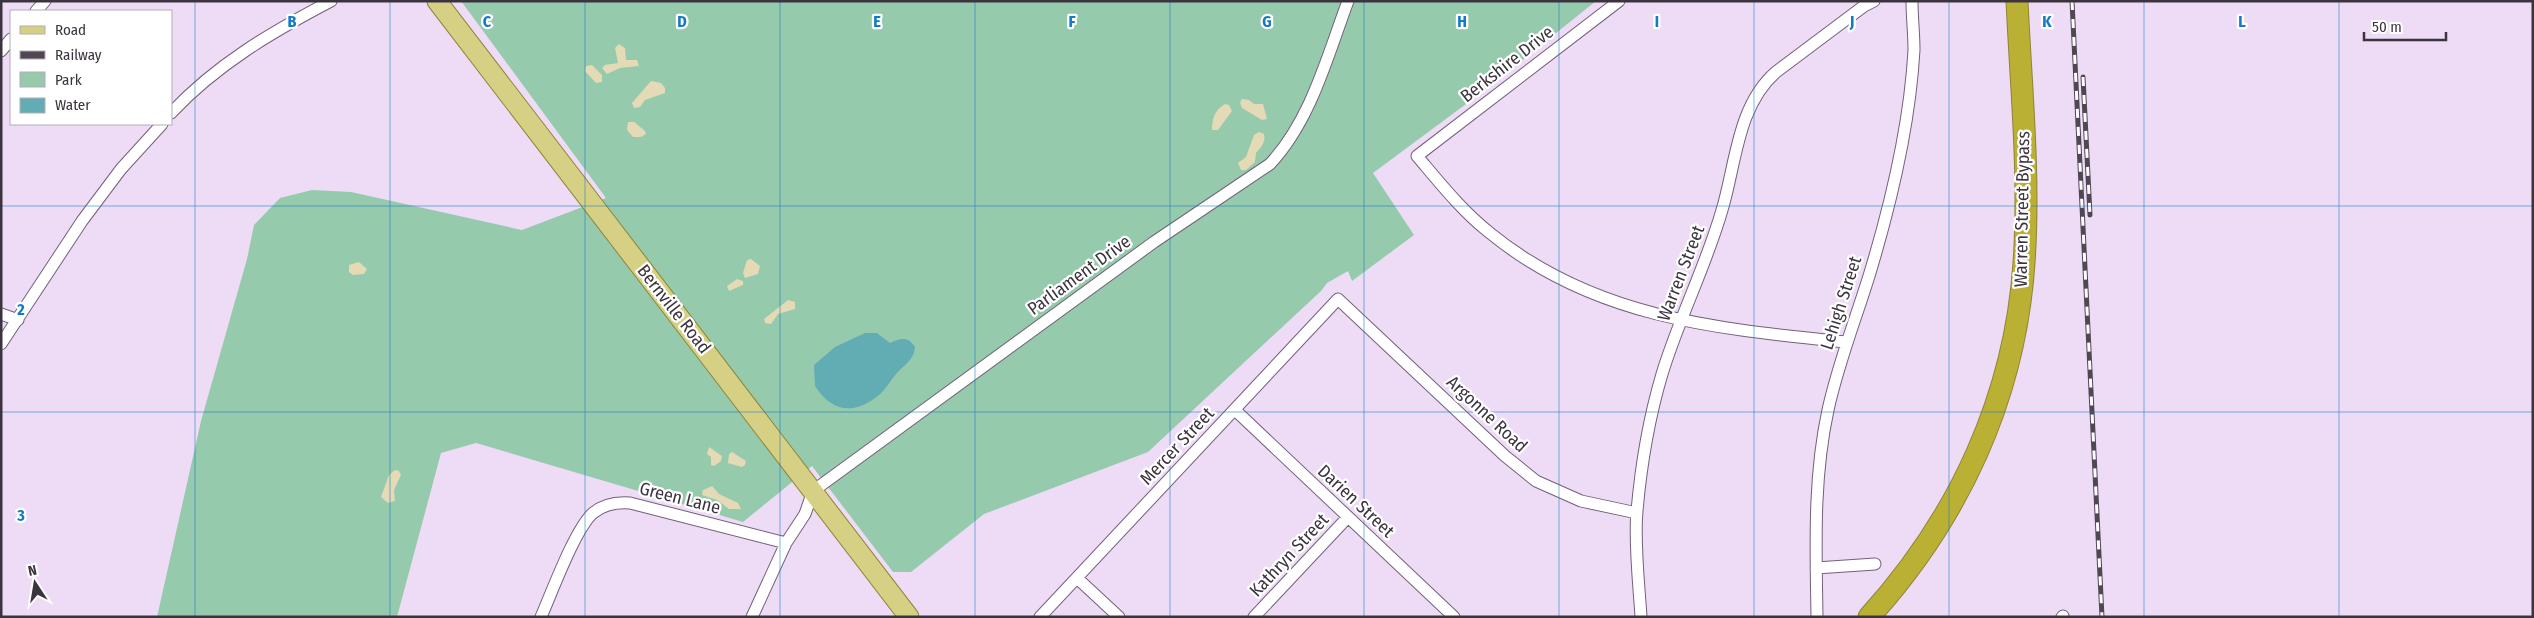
<svg xmlns="http://www.w3.org/2000/svg" width="2534" height="618" viewBox="0 0 2534 618" font-family="'Fira Sans Condensed',sans-serif">
  <style>
    .green { fill: #95caad }
    .sand { fill: #e4dab5 }
    .water { fill: #62adb4 }
    .lines { fill: none; stroke-linecap: round; stroke-linejoin: round }
    .street-casing { stroke: #726179; stroke-width: 13 }
    .primary-casing { stroke: #8e8437; stroke-width: 21 }
    .highway-casing { stroke: #8e8437; stroke-width: 23 }
    .street { stroke: #fff; stroke-width: 11 }
    .primary { stroke: #d6d085; stroke-width: 19 }
    .highway { stroke: #bab033; stroke-width: 21 }
    .rail-casing { stroke: #514754; stroke-width: 5 }
    .rail { stroke: #fff; stroke-width: 3; stroke-dasharray: 9; stroke-linecap: butt }
    .grid { fill: none; stroke: #137ac5; stroke-width: 1; stroke-opacity: 0.55 }
    .labels { text-anchor: middle; dominant-baseline: central; stroke-width: 4.5; stroke-linejoin: round; paint-order: stroke }
    .street-label { font-size: 18px; fill: #3b333e; stroke: #fff }
    .grid-label { font-size: 16px; text-anchor: middle; font-weight: bold; fill: #137ac5; stroke: #fff; stroke-width: 4.5; stroke-linejoin: round; paint-order: stroke }
  </style>
  <rect width="100%" height="100%" fill="#eedcf7"/>
  <!-- green -->
  <path class="green" d="M 461,1 L 1596,1 L 1489,87 L 1373,173 L 1414,235 L 1352,281 L 1348,271 L 1327,283 L 1321,291 L 1148,452 L 984,514 L 911,572 L 893,572 L 812,466 L 743,522 L 476,443 L 441,453 L 397,617 L 157,617 L 201,421 L 247,259 L 254,225 L 280,198 L 312,190 L 351,192 L 522,230 L 606,198 Z"/>
  <!-- sand -->
  <path class="sand" d="M 619,44 L 625,48 L 626,60 L 637,60 L 639,66 L 620,68 L 607,74 L 602,68 L 605,65 L 618,63 L 615,48 Z
    M 592,65 L 602,75 L 602,82 L 596,83 L 585,71 L 586,66 Z
    M 651,81 L 661,83 L 665,88 L 665,93 L 645,100 L 640,107 L 634,108 L 632,103 Z
    M 1242,99 L 1249,100 L 1254,104 L 1263,104 L 1267,119 L 1262,120 L 1242,108 L 1240,103 Z
    M 1225,104 L 1229,105 L 1232,111 L 1218,130 L 1212,130 C 1212,120 1214,110 1225,104 Z
    M 628,122 L 634,122 L 645,131 L 646,134 L 641,137 L 633,137 L 627,130 Z
    M 1259,132 L 1264,134 C 1266,142 1261,148 1256,153 L 1255,162 L 1246,170 L 1241,170 L 1238,163 L 1246,157 L 1254,135 Z
    M 751,259 L 760,266 L 758,274 L 745,278 L 743,273 L 747,260 Z
    M 359,262 L 367,269 L 364,274 L 353,275 L 349,272 L 349,265 Z
    M 737,279 L 743,281 L 743,285 L 729,291 L 727,286 Z
    M 788,300 L 795,302 L 795,309 L 778,314 L 771,324 L 765,323 L 764,319 Z
    M 709,447 L 722,456 L 721,461 L 714,466 L 711,465 L 711,457 L 707,454 Z
    M 732,452 L 746,461 L 745,465 L 742,467 L 728,463 L 729,454 Z
    M 395,470 L 399,471 L 401,475 L 394,490 L 395,501 L 388,503 L 381,497 L 389,475 Z
    M 712,486 L 719,494 L 738,503 L 741,509 L 729,509 L 717,500 L 702,495 L 703,490 Z"/>
  <!-- water -->
  <path class="water" d="M 865,333 L 877,333 L 890,343 C 900,338 908,336 915,347 C 914,360 904,365 896,374 C 890,381 886,389 879,395 C 855,415 832,413 815,386 L 814,365 L 835,347 Z"/>
  <g class="lines">
    <defs>
      <path id="street" d="M 1619,1 L 1417,156 C 1440,183 1462,211 1490,233 C 1594,318 1718,329 1846,342
        M 36,11 L 45,1
        M 1,51 L 11,39
        M 171,113 C 217,64 272,32 331,1
        M 1,314 L 18,320
        M 1,344 L 82,221 L 121,169 L 162,124
        M 1235,410 L 1454,617
        M 1816,568 L 1875,564
        M 1077,578 L 1119,617
        M 541,617 C 552,592 575,529 593,513 C 604,504 617,502 630,503 L 786,543
        M 752,617 L 786,543 L 805,514 L 813,491 L 1154,242 L 1270,164 C 1311,120 1327,57 1348,1
        M 1040,617 L 1338,299 L 1505,456 L 1536,481 L 1581,501 L 1637,513
        M 1254,617 L 1348,517
        M 1641,617 C 1639,584 1634,543 1637,511 C 1641,465 1649,418 1662,374 C 1679,318 1706,266 1722,210 C 1736,164 1737,106 1776,72 L 1864,6 L 1874,1
        M 1817,617 C 1816,547 1813,479 1828,410 C 1838,364 1855,321 1869,276 C 1890,207 1910,122 1914,50 C 1914,34 1912,17 1912,1
        M 2062,617 L 2063,616"/>
      <path id="primary" d="M 437,1 L 909,617"/>
      <path id="highway" d="M 1869,617 C 1959,518 2015,397 2024,263 C 2030,176 2021,88 2017,1"/>
    </defs>
    <!-- street casing -->
    <use href="#street" class="street-casing"/>
    <!-- primary casing -->
    <use href="#primary" class="primary-casing"/>
    <!-- highway casing -->
    <use href="#highway" class="highway-casing"/>
    <!-- street -->
    <use href="#street" class="street"/>
    <!-- primary -->
    <use href="#primary" class="primary"/>
    <!-- highway -->
    <use href="#highway" class="highway"/>
    <defs>
      <path id="rail" d="M 2072,1 L 2102,617
        M 2083,77 L 2090,215"/>
    </defs>
    <!-- rail casing -->
    <use href="#rail" class="rail-casing"/>
    <!-- rail -->
    <use href="#rail" class="rail"/>
  </g>
  <!-- grid -->
  <path class="grid" d="M 195,1 L 195,617M 390,1 L 390,617M 585,1 L 585,617M 780,1 L 780,617M 975,1 L 975,617M 1170,1 L 1170,617M 1364,1 L 1364,617M 1559,1 L 1559,617M 1754,1 L 1754,617M 1949,1 L 1949,617M 2144,1 L 2144,617M 2339,1 L 2339,617M 1,206 L 2533,206M 1,412 L 2533,412"/>
  <g class="labels">
    <!-- street labels -->
    <g class="street-label">
      <text transform="translate(1507 64) rotate(-38)">Berkshire Drive</text>
      <text transform="translate(2022 209) rotate(-89)">Warren Street Bypass</text>
      <text transform="translate(1681 273) rotate(-69)">Warren Street</text>
      <text transform="translate(1079 275) rotate(-36)">Parliament Drive</text>
      <text transform="translate(1841 303) rotate(-72)">Lehigh Street</text>
      <text transform="translate(674 309) rotate(52)">Bernville Road</text>
      <text transform="translate(1487 414) rotate(43)">Argonne Road</text>
      <text transform="translate(1177 446) rotate(-47)">Mercer Street</text>
      <text transform="translate(680 498) rotate(14)">Green Lane</text>
      <text transform="translate(1356 501) rotate(43)">Darien Street</text>
      <text transform="translate(1289 555) rotate(-47)">Kathryn Street</text>
    </g>
  </g>
  <g class="grid-label">
    <text x="292" y="27">B</text>
    <text x="487" y="27">C</text>
    <text x="682" y="27">D</text>
    <text x="877" y="27">E</text>
    <text x="1072" y="27">F</text>
    <text x="1267" y="27">G</text>
    <text x="1462" y="27">H</text>
    <text x="1657" y="27">I</text>
    <text x="1852" y="27">J</text>
    <text x="2047" y="27">K</text>
    <text x="2242" y="27">L</text>
    <text x="21" y="315">2</text>
    <text x="21" y="521">3</text>
  </g>
  <!-- border -->
  <rect width="2534" height="618" fill="none" stroke="#3b333e" stroke-width="5"/>
  <!-- legend -->
  <rect x="10" y="10" width="162" height="115" fill="#ffffff" stroke="#b1adb2"/>
  <rect x="20" y="26" width="25" height="8" fill="#d6d085" stroke="#b1adb2"/>
  <text x="55" y="35" font-size="15" fill="#3b333e">Road</text>
  <rect x="20" y="51" width="25" height="8" fill="#514754" stroke="#b1adb2"/>
  <text x="55" y="60" font-size="15" fill="#3b333e">Railway</text>
  <rect x="20" y="72" width="25" height="15" fill="#95caad" stroke="#b1adb2"/>
  <text x="55" y="85" font-size="15" fill="#3b333e">Park</text>
  <rect x="20" y="98" width="25" height="15" fill="#62adb4" stroke="#b1adb2"/>
  <text x="55" y="110" font-size="15" fill="#3b333e">Water</text>
  <!-- north arrow -->
  <g transform="translate(35 583) rotate(348)" stroke="#ffffff" stroke-width="4" paint-order="stroke">
  <path d="M0-4L9 19L0 12L-9 19Z" fill="#3b333e"/>
  <text y="-8" font-size="14" font-weight="bold" text-anchor="middle" fill="#3b333e">N</text>
  </g>
  <!-- scale -->
  <path d="M2364 32v8h82v-8" fill="none" stroke="#3b333e" stroke-width="2.5"/>
  <text x="2372" y="32" font-size="15" fill="#3b333e" stroke="#ffffff" stroke-width="4" paint-order="stroke">50 m</text>
</svg>
